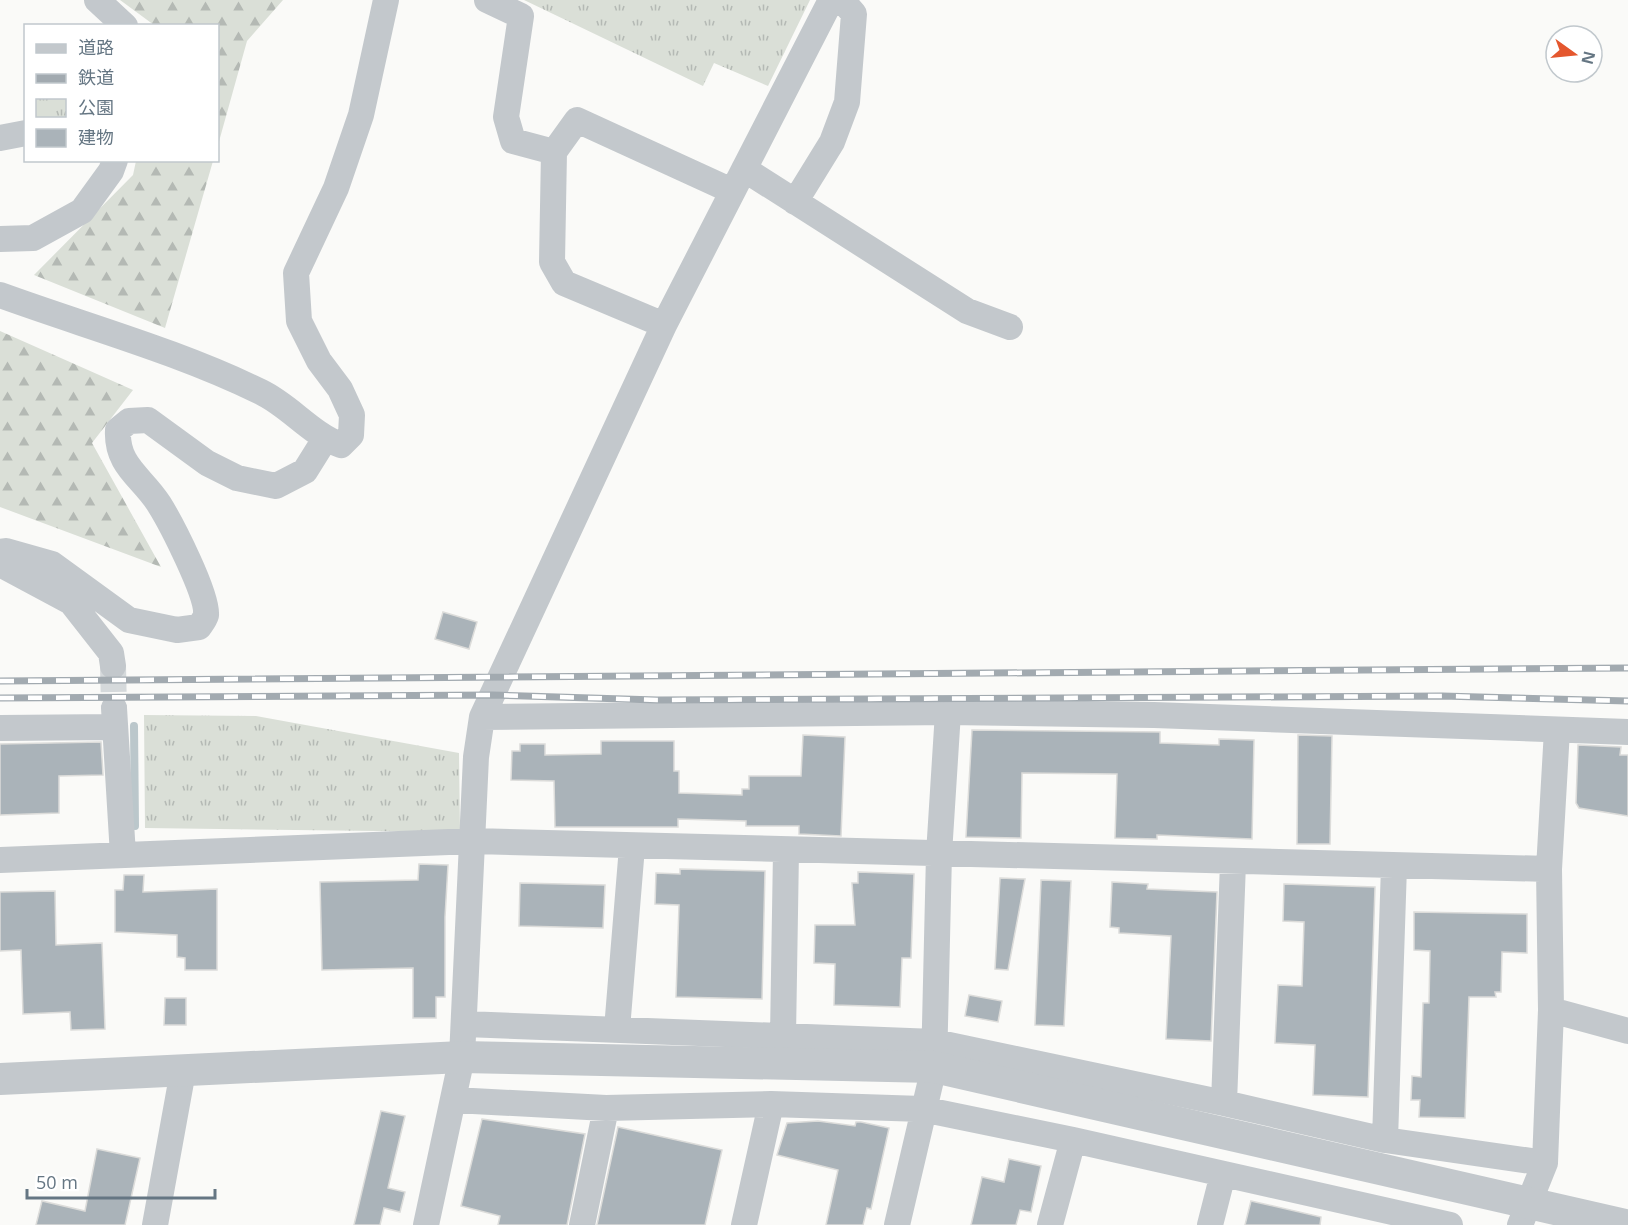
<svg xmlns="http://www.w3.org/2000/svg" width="1628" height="1225" viewBox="0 0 1628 1225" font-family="'Open Sans','Noto Sans JP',sans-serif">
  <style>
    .forest { fill: url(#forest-firs) }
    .park { fill: url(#park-tufts) }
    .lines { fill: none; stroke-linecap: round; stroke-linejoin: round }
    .stream { stroke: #bbc7cb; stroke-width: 8 }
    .building { fill: #aab3b9; stroke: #dcdcda; stroke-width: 1.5 }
    .minor-tunnel { stroke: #d5d9db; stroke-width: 26; stroke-dasharray: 26 13; stroke-linecap: butt }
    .minor { stroke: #c3c8cc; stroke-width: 26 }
    .tertiary { stroke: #c3c8cc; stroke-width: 32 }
    .rail-casing { stroke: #a2aab0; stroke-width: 7 }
    .rail { stroke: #fff; stroke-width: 4.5; stroke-dasharray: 14; stroke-linecap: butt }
  </style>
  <defs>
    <pattern id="forest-firs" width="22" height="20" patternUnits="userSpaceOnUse" patternTransform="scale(1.5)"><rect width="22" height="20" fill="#dadfd7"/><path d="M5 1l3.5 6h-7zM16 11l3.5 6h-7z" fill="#b4b9b4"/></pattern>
    <pattern id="park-tufts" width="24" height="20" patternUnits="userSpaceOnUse" patternTransform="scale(1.5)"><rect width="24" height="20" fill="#dadfd7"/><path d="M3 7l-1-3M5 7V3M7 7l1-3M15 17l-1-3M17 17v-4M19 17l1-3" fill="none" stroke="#b4b9b4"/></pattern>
  </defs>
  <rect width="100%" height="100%" fill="#fafaf8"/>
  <!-- forest -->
  <path class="forest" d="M 120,0 L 283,0 L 247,41 L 218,145 L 218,26 L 154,25 Z
    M 136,161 L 213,161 L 165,328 L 34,275 L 133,175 Z
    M 0,331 L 133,390 L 92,443 L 161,567 L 0,507 Z"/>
  <!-- park -->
  <path class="park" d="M 524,0 L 810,0 L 768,86 L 714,63 L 703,86 Z
    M 144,715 L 256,716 L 459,753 L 460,832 L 145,828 Z"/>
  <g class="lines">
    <!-- stream -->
    <path class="stream" d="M 134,726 L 135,826"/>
  </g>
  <!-- building -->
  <path class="building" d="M 443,612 L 477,622 L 469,649 L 435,639 Z
    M 972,730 L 1160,732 L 1160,743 L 1219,745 L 1219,739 L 1254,740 L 1252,839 L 1157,835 L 1157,839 L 1115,838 L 1117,774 L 1022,773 L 1021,838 L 966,837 Z
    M 803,735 L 845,737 L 841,836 L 799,834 L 799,826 L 746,826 L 746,821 L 678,819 L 678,827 L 555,827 L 554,781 L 511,780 L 512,751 L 520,751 L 520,744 L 545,744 L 545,755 L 601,754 L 601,741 L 674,741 L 674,771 L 679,771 L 679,793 L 742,795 L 742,789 L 749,789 L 749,776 L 801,776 Z
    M 1298,735 L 1332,736 L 1330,844 L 1297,844 Z
    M 101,742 L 103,775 L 59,776 L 59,813 L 0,815 L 0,744 Z
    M 1578,745 L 1621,747 L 1620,755 L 1628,755 L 1628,816 L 1579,808 L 1576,803 Z
    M 419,864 L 448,865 L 445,917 L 445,997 L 436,997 L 436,1018 L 413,1018 L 413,968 L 322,970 L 320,882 L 418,880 Z
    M 680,869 L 765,871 L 762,999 L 676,997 L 679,905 L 655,904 L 656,873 L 680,874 Z
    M 858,872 L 914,874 L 911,958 L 902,958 L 900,1007 L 834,1005 L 835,964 L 814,963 L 815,925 L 855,925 L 852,883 L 858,883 Z
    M 124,875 L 144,875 L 143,892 L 217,889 L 217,970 L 185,970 L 185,958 L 177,957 L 177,935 L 115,932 L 115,890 L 123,890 Z
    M 1000,878 L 1025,879 L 1008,970 L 995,969 Z
    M 1041,880 L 1071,881 L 1064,1026 L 1035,1025 Z
    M 1112,882 L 1148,884 L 1147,889 L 1217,892 L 1211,1041 L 1166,1039 L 1171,936 L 1119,933 L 1119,928 L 1110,927 Z
    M 520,883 L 605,885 L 603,928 L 519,926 Z
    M 1284,884 L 1375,887 L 1368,1097 L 1313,1095 L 1315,1045 L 1275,1043 L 1278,985 L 1302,986 L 1304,922 L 1283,921 Z
    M 55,891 L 56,945 L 102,943 L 105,1029 L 71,1030 L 70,1012 L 23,1014 L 21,950 L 0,951 L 0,892 Z
    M 1414,912 L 1527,914 L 1527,953 L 1502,952 L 1501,992 L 1495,992 L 1496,997 L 1469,997 L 1465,1118 L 1419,1117 L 1420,1100 L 1411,1100 L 1412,1076 L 1421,1077 L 1423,1003 L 1429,1003 L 1430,951 L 1414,950 Z
    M 969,995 L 1002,1001 L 998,1022 L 965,1016 Z
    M 165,998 L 186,998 L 186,1025 L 164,1025 Z
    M 381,1111 L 405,1116 L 388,1188 L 405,1192 L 400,1212 L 384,1208 L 380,1225 L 354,1225 Z
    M 482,1119 L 585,1134 L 567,1225 L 498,1225 L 500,1216 L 461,1206 Z
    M 818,1121 L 855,1126 L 856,1122 L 861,1122 L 889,1128 L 871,1209 L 867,1208 L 863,1225 L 826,1225 L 838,1170 L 777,1155 L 787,1123 Z
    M 618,1127 L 722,1150 L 705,1225 L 597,1225 Z
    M 97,1149 L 140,1158 L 125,1225 L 36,1225 L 42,1201 L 85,1211 Z
    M 1009,1159 L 1041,1166 L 1031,1212 L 1020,1210 L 1016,1225 L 971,1225 L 982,1177 L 1004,1182 Z
    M 1251,1201 L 1321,1217 L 1320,1225 L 1245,1225 Z"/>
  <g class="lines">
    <!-- minor-tunnel -->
    <path class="minor-tunnel" d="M 113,666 L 114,708"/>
    <!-- minor -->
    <path class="minor" d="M 97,0 L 125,26
      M 487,0 L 521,16 L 506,117 L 513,141 L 554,152
      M 0,138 L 26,133
      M 744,169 L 967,311 L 1010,327
      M 795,202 L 832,142 L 847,102 L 854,14 L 842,0
      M 0,239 L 33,238 L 82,211 L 111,171 L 115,160
      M 0,295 C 88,327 177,351 261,392 C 290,406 311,434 341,445 L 351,435 L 352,415 L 340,389 L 319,361 L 299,321 L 296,273 L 336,188 L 361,115 L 386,0
      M 664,325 L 564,283 L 552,262 L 554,152 L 577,120 L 732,191
      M 0,552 L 6,551 L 52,564 L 129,620 L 177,630 L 199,627 C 201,624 205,619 206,615 C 208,595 171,523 159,504 C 142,477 116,466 118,430 L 129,421 L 148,420 L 207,463 L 237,478 L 276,486 L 305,471 L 325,439
      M 0,564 L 71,602 L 111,653 L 113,666
      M 114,708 L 123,855
      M 482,717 L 948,712 L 1154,715 L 1628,732
      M 0,728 L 115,727
      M 0,860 L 474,841 L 1549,869
      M 1551,1010 L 1628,1031
      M 465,1024 L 935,1042 L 1224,1103 L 1233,863
      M 617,1029 L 632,847
      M 783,1036 L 786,851
      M 454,1100 L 606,1108 L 771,1104 L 922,1109 L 1073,1140 L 1450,1225
      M 1224,1103 L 1385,1140 L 1545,1163
      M 1385,1140 L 1394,866
      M 155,1225 L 183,1071
      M 426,1225 L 462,1057 L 476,757 L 482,717 L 664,325 L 831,0
      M 582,1225 L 606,1108
      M 744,1225 L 771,1104
      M 897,1225 L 934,1067 L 939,854 L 948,712
      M 1050,1225 L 1073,1140
      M 1210,1225 L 1223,1174
      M 1520,1225 L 1545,1163 L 1551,1010 L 1549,869 L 1557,730"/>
    <!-- tertiary -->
    <path class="tertiary" d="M 0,1079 L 462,1057 L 934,1067 L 1625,1225"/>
    <defs>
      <path id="rail" d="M 0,681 L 1628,668
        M 0,698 L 492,695 L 657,700 L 1442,696 L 1628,701"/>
    </defs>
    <!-- rail casing -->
    <use href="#rail" class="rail-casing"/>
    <!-- rail -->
    <use href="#rail" class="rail"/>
  </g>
  <!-- legend -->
  <rect x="24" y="24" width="195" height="138" fill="#ffffff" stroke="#c1c8cd" stroke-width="1.5"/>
  <rect x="36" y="44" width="30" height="9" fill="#c3c8cc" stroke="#c1c8cd" stroke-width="1.5"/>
  <text x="78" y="54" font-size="18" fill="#657683">道路</text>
  <rect x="36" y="74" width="30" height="9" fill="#a2aab0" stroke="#c1c8cd" stroke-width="1.5"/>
  <text x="78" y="84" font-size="18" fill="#657683">鉄道</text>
  <rect x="36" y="99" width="30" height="18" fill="url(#park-tufts)" stroke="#c1c8cd" stroke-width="1.5"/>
  <text x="78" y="114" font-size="18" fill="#657683">公園</text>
  <rect x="36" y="129" width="30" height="18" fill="#aab3b9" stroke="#c1c8cd" stroke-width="1.5"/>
  <text x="78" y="144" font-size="18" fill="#657683">建物</text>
  <!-- north arrow -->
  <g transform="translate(1574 54) rotate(105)"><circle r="28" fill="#ffffff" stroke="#c1c8cd" stroke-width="1.5"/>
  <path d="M0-4.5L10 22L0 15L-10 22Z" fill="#e4572e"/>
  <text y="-9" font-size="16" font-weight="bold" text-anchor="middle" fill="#657683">N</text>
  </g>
  <!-- scale -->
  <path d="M27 1189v9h188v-9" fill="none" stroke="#657683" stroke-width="3"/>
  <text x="36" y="1189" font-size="18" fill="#657683" stroke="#ffffff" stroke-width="4.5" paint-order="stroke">50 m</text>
</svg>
